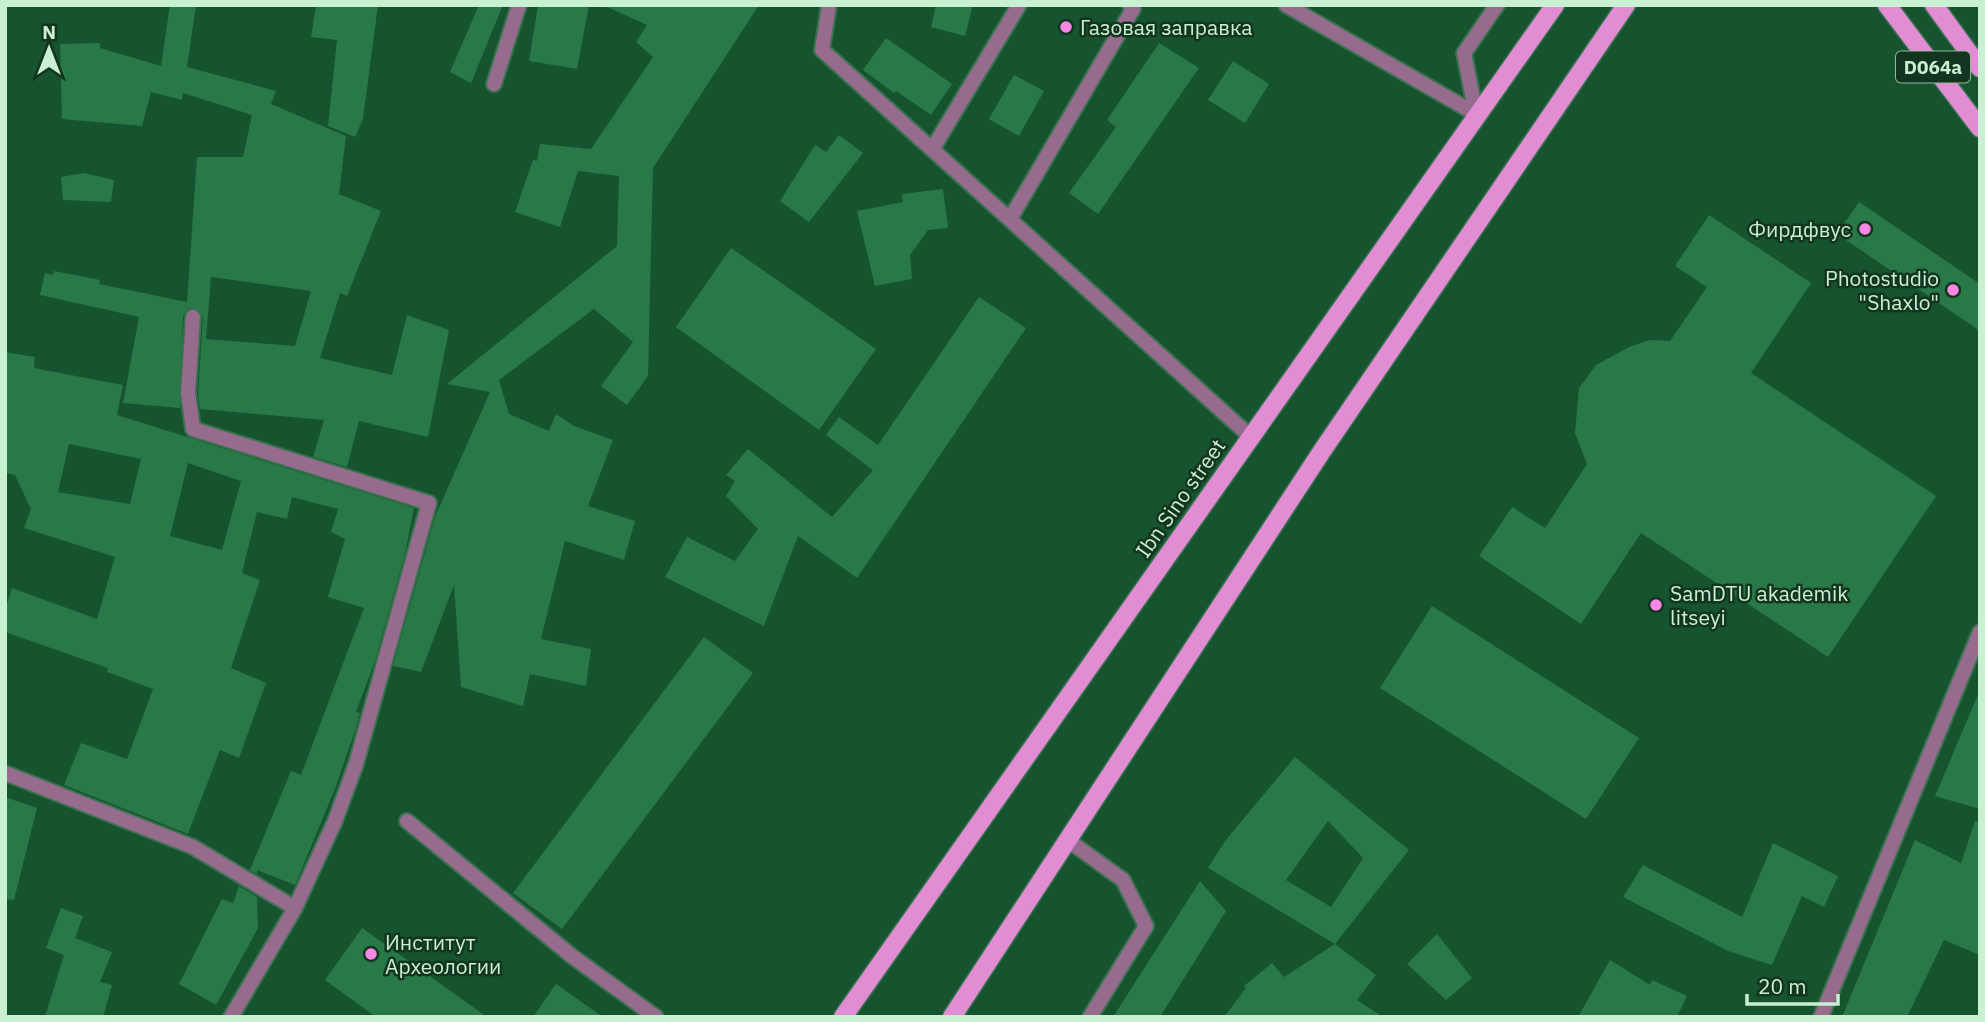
<svg xmlns="http://www.w3.org/2000/svg" width="1985" height="1022" viewBox="0 0 1985 1022" font-family="'IBM Plex Sans',sans-serif">
  <style>
    .building { fill: #297847; fill-rule: evenodd }
    .lines { fill: none; stroke-linecap: round; stroke-linejoin: round }
    .lane-casing { stroke: #3a7250; stroke-width: 18 }
    .street-casing { stroke: #3a7250; stroke-width: 18 }
    .primary-casing { stroke: #3a7250; stroke-width: 21 }
    .lane { stroke: #966b8e; stroke-width: 14 }
    .street { stroke: #966b8e; stroke-width: 14 }
    .primary { stroke: #e28cd4; stroke-width: 18 }
    .poi-dot { fill: #f987e8; stroke: #13341f; stroke-width: 2.5 }
    .labels { text-anchor: middle; dominant-baseline: central; stroke-width: 5; stroke-linejoin: round; paint-order: stroke }
    .shield { fill: #13341f; stroke: #93b89e; stroke-width: 2 }
    .shield-label { font-size: 19px; font-weight: bold; fill: #caf0d4 }
    .poi-label { font-size: 21px; fill: #caf0d4; stroke: #13341f; text-anchor: start }
    .street-label { font-size: 21px; fill: #caf0d4; stroke: #13341f }
  </style>
  <rect width="100%" height="100%" fill="#16532f"/>
  <!-- building -->
  <path class="building" d="M 170,5 L 196,5 L 187,67 L 276,91 L 271,104 L 346,136 L 339,194 L 381,211 L 347,296 L 340,293 L 320,358 L 392,375 L 407,315 L 449,330 L 428,437 L 359,421 L 347,467 L 313,457 L 324,420 L 200,409 L 198,393 L 203,317 L 194,308 L 188,309 L 183,316 L 180,408 L 123,403 L 139,317 L 40,295 L 45,273 L 53,275 L 54,271 L 100,280 L 99,284 L 187,302 L 197,157 L 243,157 L 252,115 L 183,93 L 182,100 L 151,92 L 142,126 L 62,119 L 60,44 L 100,43 L 100,48 L 161,66 ZM 211,277 L 311,291 L 295,346 L 206,339 Z
    M 316,5 L 378,5 L 363,119 L 355,137 L 328,126 L 337,40 L 311,37 Z
    M 479,5 L 503,5 L 471,83 L 450,72 Z
    M 538,5 L 589,5 L 577,69 L 529,61 Z
    M 603,5 L 759,5 L 653,168 L 648,376 L 627,405 L 601,386 L 633,342 L 594,309 L 499,380 L 509,414 L 549,431 L 556,414 L 574,426 L 613,440 L 588,506 L 635,521 L 624,560 L 565,541 L 541,639 L 591,649 L 586,686 L 530,674 L 523,706 L 461,687 L 454,585 L 421,672 L 393,666 L 435,517 L 490,392 L 447,384 L 617,246 L 619,176 L 578,171 L 560,227 L 515,212 L 533,160 L 537,161 L 540,144 L 591,149 L 653,57 L 636,42 L 647,25 Z
    M 936,5 L 973,5 L 965,36 L 931,27 Z
    M 886,38 L 952,84 L 931,115 L 896,91 L 894,93 L 863,70 Z
    M 1159,43 L 1199,68 L 1098,214 L 1069,193 L 1116,127 L 1107,120 Z
    M 1233,61 L 1269,84 L 1245,123 L 1208,100 Z
    M 1014,75 L 1044,91 L 1019,136 L 989,119 Z
    M 839,135 L 863,153 L 809,222 L 780,201 L 815,145 L 826,152 Z
    M 84,173 L 114,180 L 111,202 L 63,200 L 61,177 Z
    M 943,189 L 948,228 L 928,230 L 910,255 L 912,279 L 875,286 L 857,211 L 903,202 L 902,194 Z
    M 1859,202 L 1980,284 L 1980,331 L 1837,234 Z
    M 1709,215 L 1811,283 L 1751,373 L 1936,496 L 1828,657 L 1641,533 L 1581,624 L 1479,556 L 1512,507 L 1545,528 L 1587,464 L 1575,433 L 1579,388 L 1596,365 L 1629,347 L 1650,340 L 1670,341 L 1707,287 L 1675,266 Z
    M 731,248 L 876,349 L 819,430 L 676,327 Z
    M 979,297 L 1026,328 L 857,578 L 798,536 L 764,626 L 665,577 L 687,537 L 735,561 L 758,529 L 726,496 L 735,481 L 726,475 L 748,449 L 832,517 L 873,470 L 826,435 L 839,417 L 878,445 Z
    M 5,352 L 35,357 L 34,368 L 123,385 L 117,415 L 414,508 L 405,554 L 375,661 L 356,712 L 360,713 L 355,731 L 335,789 L 295,885 L 257,870 L 257,874 L 250,870 L 291,771 L 301,775 L 364,608 L 328,597 L 345,539 L 331,532 L 338,509 L 292,497 L 287,519 L 257,512 L 242,573 L 260,580 L 231,668 L 266,683 L 239,758 L 220,750 L 188,834 L 64,785 L 81,743 L 127,759 L 153,689 L 107,672 L 108,668 L 5,632 L 5,610 L 12,588 L 97,619 L 115,557 L 24,528 L 31,509 L 15,475 L 5,473 ZM 69,444 L 141,459 L 130,504 L 58,492 ZM 188,463 L 241,481 L 222,550 L 170,536 Z
    M 1432,606 L 1639,738 L 1586,819 L 1380,688 Z
    M 704,637 L 753,673 L 562,929 L 513,893 Z
    M 1980,690 L 1980,809 L 1935,796 Z
    M 1295,757 L 1409,850 L 1335,944 L 1208,868 L 1225,841 ZM 1328,821 L 1363,858 L 1331,907 L 1286,880 Z
    M 5,797 L 37,808 L 14,900 L 5,899 Z
    M 1975,821 L 1980,822 L 1980,955 L 1944,940 L 1907,1017 L 1842,1017 L 1915,840 L 1961,863 Z
    M 1773,843 L 1838,876 L 1824,907 L 1802,896 L 1772,965 L 1728,951 L 1623,897 L 1643,865 L 1742,917 Z
    M 1200,881 L 1226,911 L 1160,1017 L 1113,1017 Z
    M 239,886 L 257,897 L 258,928 L 216,1005 L 179,984 L 222,899 L 233,903 Z
    M 61,908 L 83,916 L 75,938 L 112,952 L 100,982 L 112,985 L 103,1017 L 45,1017 L 64,955 L 46,948 Z
    M 362,928 L 487,1017 L 376,1017 L 325,980 Z
    M 1437,934 L 1472,978 L 1446,1000 L 1407,964 Z
    M 1335,944 L 1376,975 L 1357,1000 L 1383,1017 L 1224,1017 L 1246,988 L 1244,986 L 1272,963 L 1284,977 Z
    M 1610,960 L 1650,985 L 1652,980 L 1687,996 L 1677,1017 L 1578,1017 Z
    M 556,984 L 603,1017 L 533,1017 Z"/>
  <g class="lines">
    <defs>
      <path id="lane" d="M 829,5 L 822,50 L 1251,437
        M 1476,114 L 1464,53 L 1497,5
        M 933,148 L 1019,5
        M 1010,219 L 1133,9 L 1130,5
        M 1069,841 L 1123,880 L 1146,926 L 1090,1017"/>
      <path id="street" d="M 1286,5 L 1476,114
        M 494,84 L 519,5
        M 193,317 L 188,393 L 193,429 L 429,503 L 356,764 L 335,821 L 295,908
        M 5,773 L 193,847 L 295,908 L 231,1017
        M 407,821 L 573,957 L 656,1017
        M 1821,1017 L 1980,632"/>
      <path id="primary" d="M 1887,5 L 1980,128
        M 1934,5 L 1980,68
        M 843,1017 L 1555,5
        M 952,1017 L 1322,451 L 1626,5"/>
    </defs>
    <!-- lane casing -->
    <use href="#lane" class="lane-casing"/>
    <!-- street casing -->
    <use href="#street" class="street-casing"/>
    <!-- primary casing -->
    <use href="#primary" class="primary-casing"/>
    <!-- lane -->
    <use href="#lane" class="lane"/>
    <!-- street -->
    <use href="#street" class="street"/>
    <!-- primary -->
    <use href="#primary" class="primary"/>
  </g>
  <!-- markers -->
  <g class="poi-dot">
    <circle cx="1066" cy="27" r="7"/>
    <circle cx="1865" cy="229" r="7"/>
    <circle cx="1953" cy="290" r="7"/>
    <circle cx="1656" cy="605" r="7"/>
    <circle cx="371" cy="954" r="7"/>
  </g>
  <g class="labels">
    <!-- shield labels -->
    <rect class="shield" x="1896" y="51.5" width="74" height="31" rx="5"/>
    <g class="shield-label">
      <text x="1933" y="67">D064a</text>
    </g>
    <!-- poi labels -->
    <g class="poi-label">
      <text x="1080" y="27">Газовая заправка</text>
      <text x="1851" y="229" text-anchor="end">Фирдфвус</text>
      <text x="1939" y="278" text-anchor="end">Photostudio<tspan x="1939" dy="24">"Shaxlo"</tspan></text>
      <text x="1670" y="593">SamDTU akademik<tspan x="1670" dy="24">litseyi</tspan></text>
      <text x="385" y="942">Институт<tspan x="385" dy="24">Археологии</tspan></text>
    </g>
    <!-- street labels -->
    <g class="street-label">
      <text transform="translate(1180 498) rotate(-55)">Ibn Sino street</text>
    </g>
  </g>
  <!-- border -->
  <rect width="1985" height="1022" fill="none" stroke="#caf0d4" stroke-width="14"/>
  <!-- north arrow -->
  <g transform="translate(49 49)" stroke="#13341f" stroke-width="5" paint-order="stroke">
  <path d="M0-5L12 26L0 18L-12 26Z" fill="#caf0d4"/>
  <text y="-10" font-size="19" font-weight="bold" text-anchor="middle" fill="#caf0d4">N</text>
  </g>
  <!-- scale -->
  <path d="M1747 994v10h91v-10" fill="none" stroke="#caf0d4" stroke-width="3.5"/>
  <text x="1758" y="994" font-size="21" fill="#caf0d4" stroke="#13341f" stroke-width="5" paint-order="stroke">20 m</text>
</svg>
